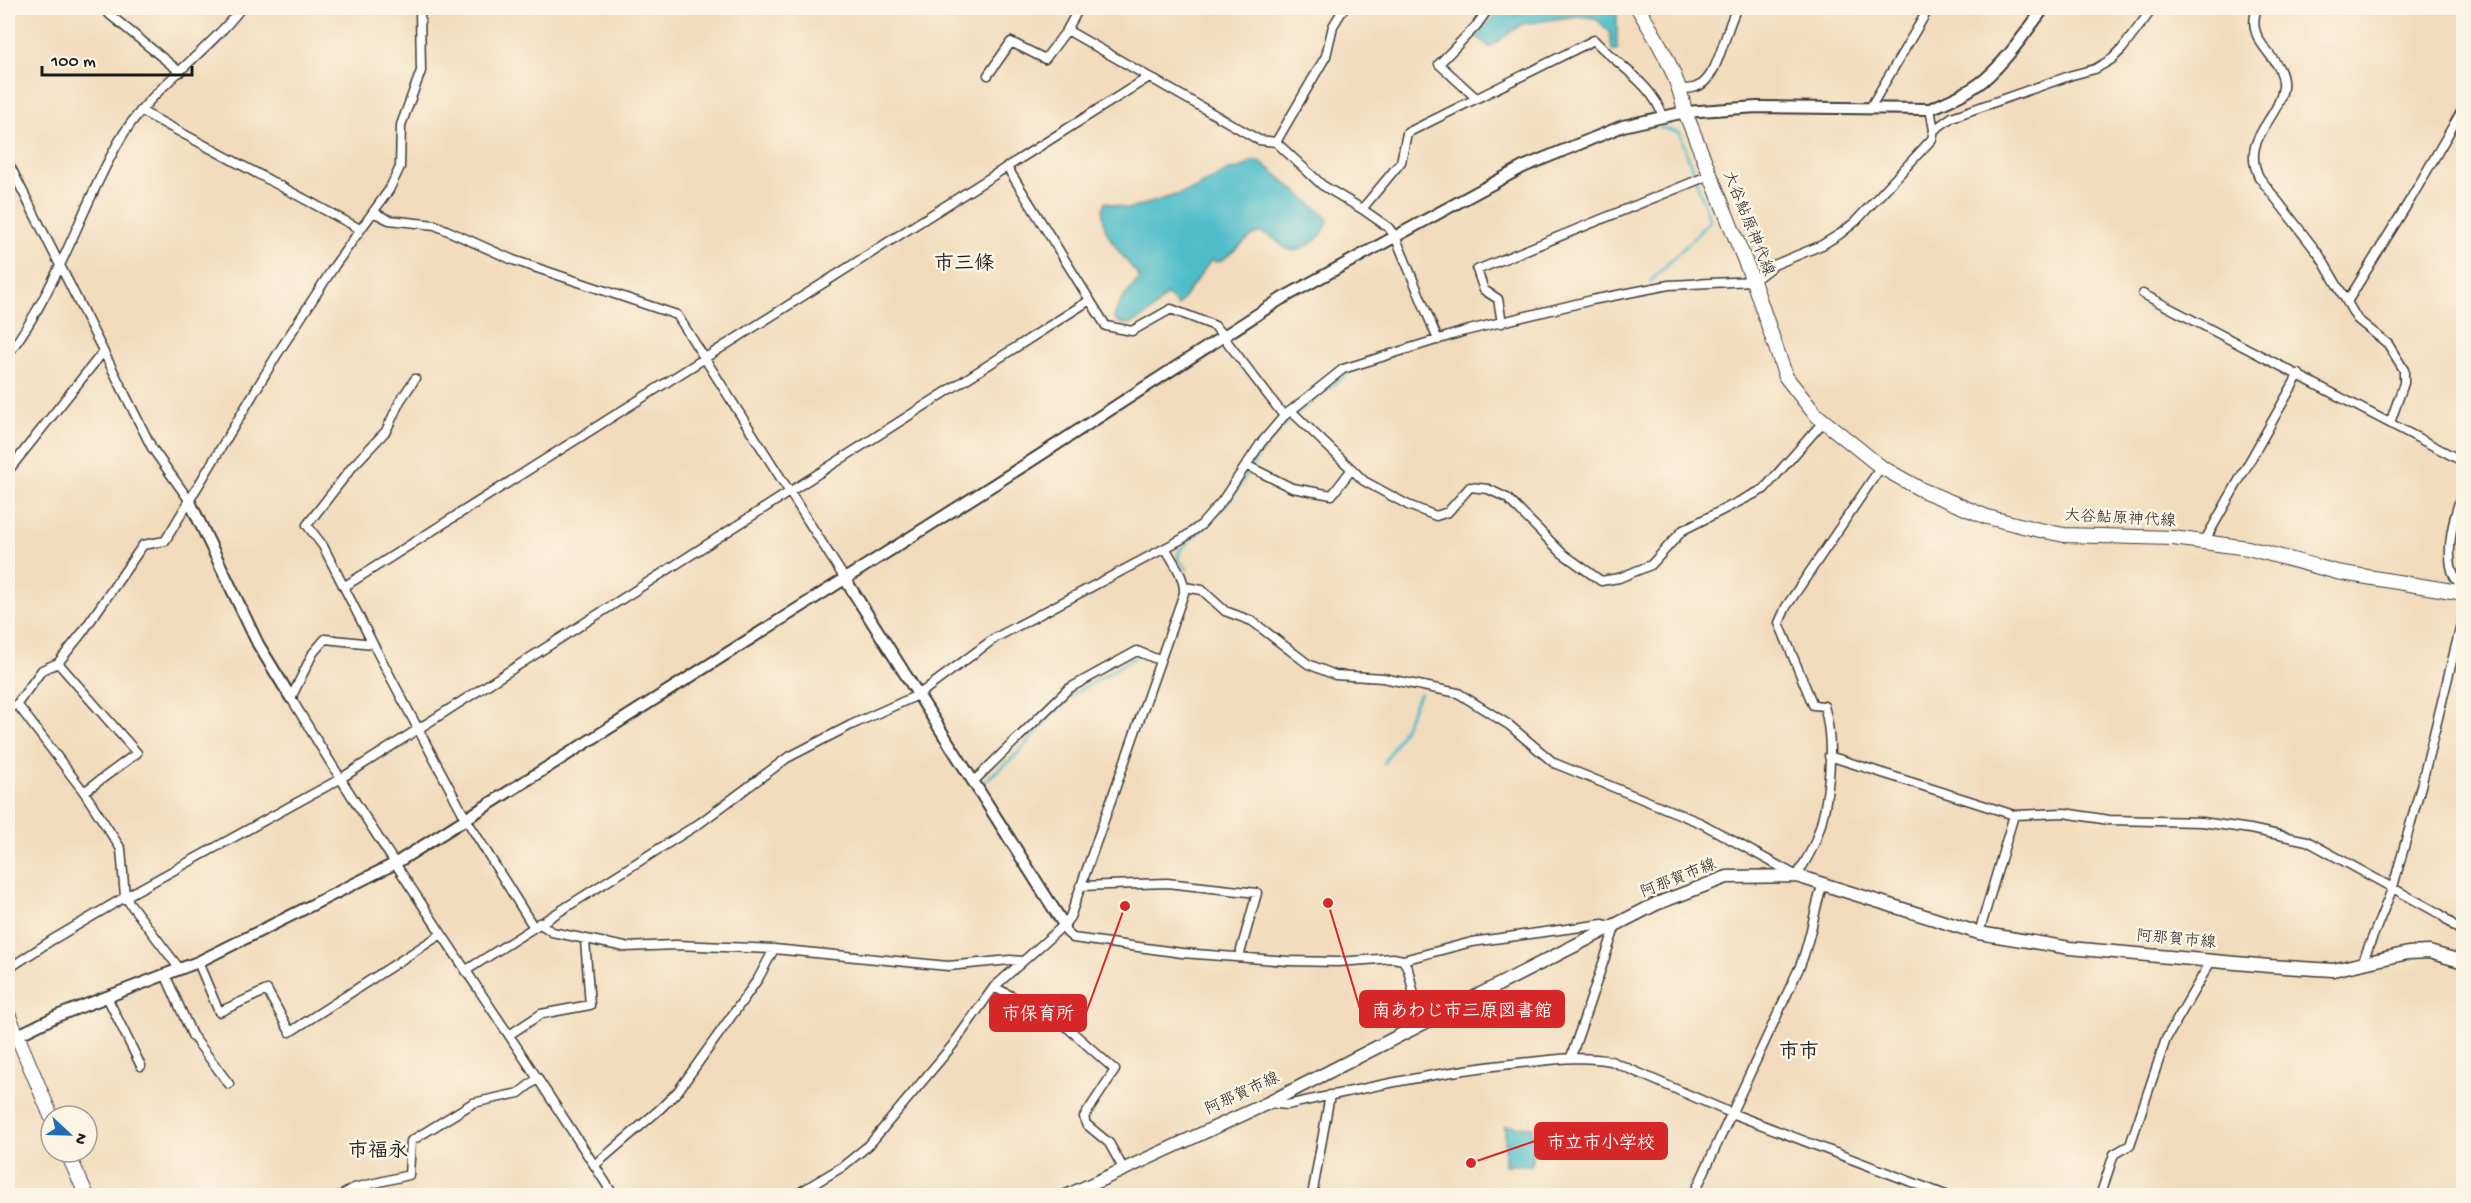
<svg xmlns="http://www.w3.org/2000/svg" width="2471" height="1203" viewBox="0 0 2471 1203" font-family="'Gochi Hand','Klee One',sans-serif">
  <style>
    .water { fill: #50bdc9; stroke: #366c72; stroke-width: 1.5 }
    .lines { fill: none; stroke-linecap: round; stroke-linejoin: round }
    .stream { stroke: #50bdc9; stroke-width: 3 }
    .minor-casing { stroke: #3c3934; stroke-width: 11 }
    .tertiary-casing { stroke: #3c3934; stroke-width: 14 }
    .secondary-casing { stroke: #3c3934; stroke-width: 15 }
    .primary-casing { stroke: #3c3934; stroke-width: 16 }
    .trunk-casing { stroke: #3c3934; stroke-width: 16 }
    .minor { stroke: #fff; stroke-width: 8 }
    .tertiary { stroke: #fff; stroke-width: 10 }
    .secondary { stroke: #fff; stroke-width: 12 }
    .primary { stroke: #fff; stroke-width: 14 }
    .trunk { stroke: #fff; stroke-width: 14 }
    .labels { text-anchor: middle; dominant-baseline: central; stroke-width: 5; stroke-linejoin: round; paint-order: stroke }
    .street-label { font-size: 16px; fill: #1c1c1c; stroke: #fcf5e5 }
    .quarter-label { font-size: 20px; font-weight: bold; fill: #1c1c1c; stroke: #fcf5e5 }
    .leader { fill: none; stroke: #d62828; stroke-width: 2 }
    .callout-dot { fill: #d62828; stroke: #fcf5e5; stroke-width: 2 }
    .callout { fill: #d62828; stroke: #d62828; stroke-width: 2 }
    .callout-label { font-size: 18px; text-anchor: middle; font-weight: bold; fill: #fff }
  </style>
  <rect width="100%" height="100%" fill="#fcf5e5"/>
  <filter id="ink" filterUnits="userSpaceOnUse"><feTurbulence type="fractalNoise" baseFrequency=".0167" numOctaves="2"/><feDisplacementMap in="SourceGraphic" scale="12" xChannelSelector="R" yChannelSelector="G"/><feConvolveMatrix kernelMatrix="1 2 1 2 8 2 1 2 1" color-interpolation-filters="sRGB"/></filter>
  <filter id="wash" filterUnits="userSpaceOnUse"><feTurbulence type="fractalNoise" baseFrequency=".008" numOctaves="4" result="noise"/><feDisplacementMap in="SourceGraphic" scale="24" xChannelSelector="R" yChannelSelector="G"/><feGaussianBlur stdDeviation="1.35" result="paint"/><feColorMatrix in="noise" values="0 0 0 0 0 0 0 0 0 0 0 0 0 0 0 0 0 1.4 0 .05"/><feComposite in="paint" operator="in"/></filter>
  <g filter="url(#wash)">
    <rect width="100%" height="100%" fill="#f2dbbc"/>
    <!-- water -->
    <path class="water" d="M 1500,8 L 1613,8 L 1613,10 L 1617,12 L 1617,50 L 1612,50 L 1610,32 L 1595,18 L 1577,16 L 1522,24 L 1490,47 L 1475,35 L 1492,19 Z
      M 1253,161 L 1261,162 L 1321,212 L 1328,220 C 1323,235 1321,236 1308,245 C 1282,264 1279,228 1255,234 C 1250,236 1229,256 1222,260 L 1216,262 L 1211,260 L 1178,306 L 1167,294 C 1157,306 1130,337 1114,318 L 1119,303 L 1140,278 C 1125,257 1094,230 1105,202 L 1127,209 L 1140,206 L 1192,190 L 1229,170 L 1240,169 Z
      M 1505,1126 L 1533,1127 L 1532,1165 L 1505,1165 Z"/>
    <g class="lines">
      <!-- stream -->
      <path class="stream" d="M 1651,281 L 1710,221 L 1680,133 L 1661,128
        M 1187,569 L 1178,560 L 1179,551 L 1227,504 L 1265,446 L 1289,420 L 1349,372
        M 1384,763 L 1401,734 L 1420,693
        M 982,783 L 1013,758 L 1072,695 L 1137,656"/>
    </g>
  </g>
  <g filter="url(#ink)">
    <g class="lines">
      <defs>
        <path id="minor" d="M 111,8 L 109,14 L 180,72
          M 2257,8 C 2243,45 2286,56 2283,87 C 2279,121 2240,138 2259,177 L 2320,256 L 2357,319 L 2388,344 L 2404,370 L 2404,383 L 2390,423
          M 1067,30 L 1259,140 L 1276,142 L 1322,185 L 1362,209
          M 988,75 L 1011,42 L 1045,59 L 1067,30 L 1079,8
          M 1681,89 C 1686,89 1691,89 1696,87 C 1719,80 1725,28 1737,8
          M 1476,98 L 1439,64 L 1476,26 L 1489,8
          M 1870,108 L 1929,8
          M 141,111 L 360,229
          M 1934,130 L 1952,117 L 2072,75 L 2095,69 L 2112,59 L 2122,49 L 2153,8
          M 1276,142 L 1326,56 L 1333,26 L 1344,8
          M 8,162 L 152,448 L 189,500
          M 1007,167 L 1106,326 L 1132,331 L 1171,309 L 1215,326 L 1284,416
          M 373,212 L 389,220 L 435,225 L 513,260 L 677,315 L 845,579
          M 2143,294 L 2464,462
          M 2347,302 L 2410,200 L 2464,107
          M 1502,323 L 1498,299 L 1484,290 L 1477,270 L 1710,175
          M 1438,340 L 1395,236 L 1388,227 L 1362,209 L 1401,162 L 1407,133 L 1594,40 C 1616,64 1653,84 1663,117
          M 8,354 C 57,291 79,212 118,143 C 148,89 204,57 241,8
          M 1291,411 L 1364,481 L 1408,505 L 1436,516 L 1448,512 L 1470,487 L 1488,489 L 1507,498 L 1562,553 L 1601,581 L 1619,578 L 1651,565 L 1683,530 L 1764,489 L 1824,421
          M 1246,465 L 1292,488 L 1332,495 L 1352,469
          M 8,471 L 103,352
          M 2464,490 C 2454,512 2444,553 2454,576 C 2456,580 2461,585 2464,588
          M 2204,542 L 2299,374
          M 345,586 L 1149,77
          M 1185,587 L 1202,590 L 1225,611 L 1252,621 L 1308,664 L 1335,675 L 1383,678 L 1458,693 L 1509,725 L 1554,763 L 1701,823 L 1797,876 C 1803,864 1812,852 1816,839 C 1830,802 1835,743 1824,706 L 1813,705 L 1779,623 L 1786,607 L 1881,467
          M 373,644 L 323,546 L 307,525 L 353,466 L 386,431 L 400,401 L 415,379
          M 58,663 L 137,753 L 84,792
          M 17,704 L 84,792 L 121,849 L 125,897 L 179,968
          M 8,709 L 17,704 L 42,670 L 58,663 L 82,633 L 143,545 L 165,541 L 278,353 L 335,265 L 389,190 L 400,167 L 401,125 L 421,71 L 420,8
          M 1829,756 L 2014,815 L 2064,813 L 2109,820 L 2202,822 L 2250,829 L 2307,841 L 2440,914 L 2464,934
          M 973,782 L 1068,689 L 1137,651 L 1159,660
          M 1080,886 L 1167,883 L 1257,893 L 1239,957
          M 539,923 L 552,932 L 625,947 L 676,945 L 774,949 L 948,966 L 1010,960 L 1022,961
          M 1064,925 L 1066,932 L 1073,938 L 1182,953 L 1288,961 L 1338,962 L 1393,958 L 1403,960 L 1408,969 L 1421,1025
          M 533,926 L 466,819 L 373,644 L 325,639 L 313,653 L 291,698 C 393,868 508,1029 614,1196
          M 1979,933 L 2014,815
          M 1403,960 L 1472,942 L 1603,924 L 1611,927
          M 198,962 L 219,1012 L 267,990 L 290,1032 L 440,935
          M 2362,963 L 2393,887 L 2421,786 L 2464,613
          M 8,969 L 52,940 L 125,897 L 340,779 L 1090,300
          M 465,971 L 700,823 L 787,758 L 851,725 L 918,695 L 995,638 L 1182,539 L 1201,525 L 1222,501 L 1261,443 L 1284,416 L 1343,369 L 1465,331 L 1592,300 L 1669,285 L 1753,281 L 1774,265 L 1822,245 L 1840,234 L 1855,222 L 1932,139 L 1934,130 L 1930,109
          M 165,974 L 192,1035 L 229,1084
          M 994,987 L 1060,1021 L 1115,1070 L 1084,1117 L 1086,1124 L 1109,1143 L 1123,1168
          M 107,997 L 141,1066
          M 509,1035 L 541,1014 L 590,1005 L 585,940
          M 1571,1057 L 1616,925
          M 1268,1103 L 1287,1105 C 1364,1088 1441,1071 1520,1063 C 1551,1060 1580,1055 1611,1061 L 1731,1113 L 1948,1196
          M 595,1165 L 660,1109 L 678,1091 L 758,979 L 774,949
          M 340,1196 L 354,1188 L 409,1175 L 411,1141 L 473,1103 L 519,1093 L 538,1078
          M 794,1196 L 842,1167 L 869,1145 L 952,1046 L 994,987 L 1064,925 L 1070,917 L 1184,593 C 1185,577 1173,562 1166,549
          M 1312,1196 L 1330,1095
          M 1693,1196 L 1800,966 C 1811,939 1814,910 1823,883
          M 2100,1196 L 2114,1154 L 2130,1145 L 2166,1039 L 2211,961"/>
        <path id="tertiary" d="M 189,500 L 258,644 L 291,698
          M 845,579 L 1064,925
          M 16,1036 L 57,1016 L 198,962 L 396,863 L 1031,461 L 1281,299 L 1523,167 L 1623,126 L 1685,112 L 1757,107 L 1930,109 C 1948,101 1968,93 1984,80 C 2007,60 2026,32 2044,8"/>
        <path id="secondary" d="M 1066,1196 L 1268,1103 L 1656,904 L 1727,877 L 1797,876 L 1979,933 L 2070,948 L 2269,966 L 2333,970 L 2408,953 L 2429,952 L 2464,962"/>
        <path id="primary" d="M 1638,8 C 1658,41 1678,74 1685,112 L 1753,281 L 1786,377 L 1815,414 L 1881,467 L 1922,490 L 1987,517 L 2035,529 L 2064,535 L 2173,538 L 2248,548 L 2337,572 L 2464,593"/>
        <path id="trunk" d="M 8,1014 L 51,1116
          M 67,1152 L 87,1196"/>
      </defs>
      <!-- minor casing -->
      <use href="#minor" class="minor-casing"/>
      <!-- tertiary casing -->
      <use href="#tertiary" class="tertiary-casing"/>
      <!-- secondary casing -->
      <use href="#secondary" class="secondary-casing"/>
      <!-- primary casing -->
      <use href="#primary" class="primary-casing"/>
      <!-- trunk casing -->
      <use href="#trunk" class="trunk-casing"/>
      <!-- minor -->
      <use href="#minor" class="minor"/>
      <!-- tertiary -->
      <use href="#tertiary" class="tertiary"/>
      <!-- secondary -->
      <use href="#secondary" class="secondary"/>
      <!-- primary -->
      <use href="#primary" class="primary"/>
      <!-- trunk -->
      <use href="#trunk" class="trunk"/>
    </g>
  </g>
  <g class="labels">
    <!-- street labels -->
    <g class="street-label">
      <text transform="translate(1747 224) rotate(68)">大谷鮎原神代線</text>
      <text transform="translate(2120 520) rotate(3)">大谷鮎原神代線</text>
      <text transform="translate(1679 880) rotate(-22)">阿那賀市線</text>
      <text transform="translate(2176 941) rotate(5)">阿那賀市線</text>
      <text transform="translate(1243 1095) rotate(-25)">阿那賀市線</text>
    </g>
    <!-- quarter labels -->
    <g class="quarter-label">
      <text x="964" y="265">市三條</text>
      <text x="1799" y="1053">市市</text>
      <text x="378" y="1152">市福永</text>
    </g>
  </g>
  <!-- callouts -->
  <path class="leader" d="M1328 903L1360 1009M1125 906L1086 1013M1471 1163L1535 1141"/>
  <g class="callout-dot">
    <circle cx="1328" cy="903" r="6"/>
    <circle cx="1125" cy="906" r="6"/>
    <circle cx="1471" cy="1163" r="6"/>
  </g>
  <g class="callout">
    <rect x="1360" y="991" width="204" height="36" rx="6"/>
    <rect x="990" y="995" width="96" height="36" rx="6"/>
    <rect x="1535" y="1123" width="132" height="36" rx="6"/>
  </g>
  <g class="callout-label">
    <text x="1462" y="1016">南あわじ市三原図書館</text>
    <text x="1038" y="1019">市保育所</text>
    <text x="1601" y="1148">市立市小学校</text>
  </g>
  <!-- margin -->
  <rect width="2471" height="1203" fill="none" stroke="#fcf5e5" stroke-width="30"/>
  <!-- north arrow -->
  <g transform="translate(69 1134) rotate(112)"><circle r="28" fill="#fcf5e5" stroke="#a29e95" stroke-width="1.5"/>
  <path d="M0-4.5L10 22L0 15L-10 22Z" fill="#1f6fb2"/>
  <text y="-9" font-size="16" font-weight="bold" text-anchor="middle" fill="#1c1c1c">N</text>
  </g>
  <!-- scale -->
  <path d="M42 66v9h150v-9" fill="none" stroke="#1c1c1c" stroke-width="3"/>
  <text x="51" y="66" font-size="18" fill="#1c1c1c" stroke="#fcf5e5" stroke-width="4.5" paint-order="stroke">100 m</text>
</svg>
